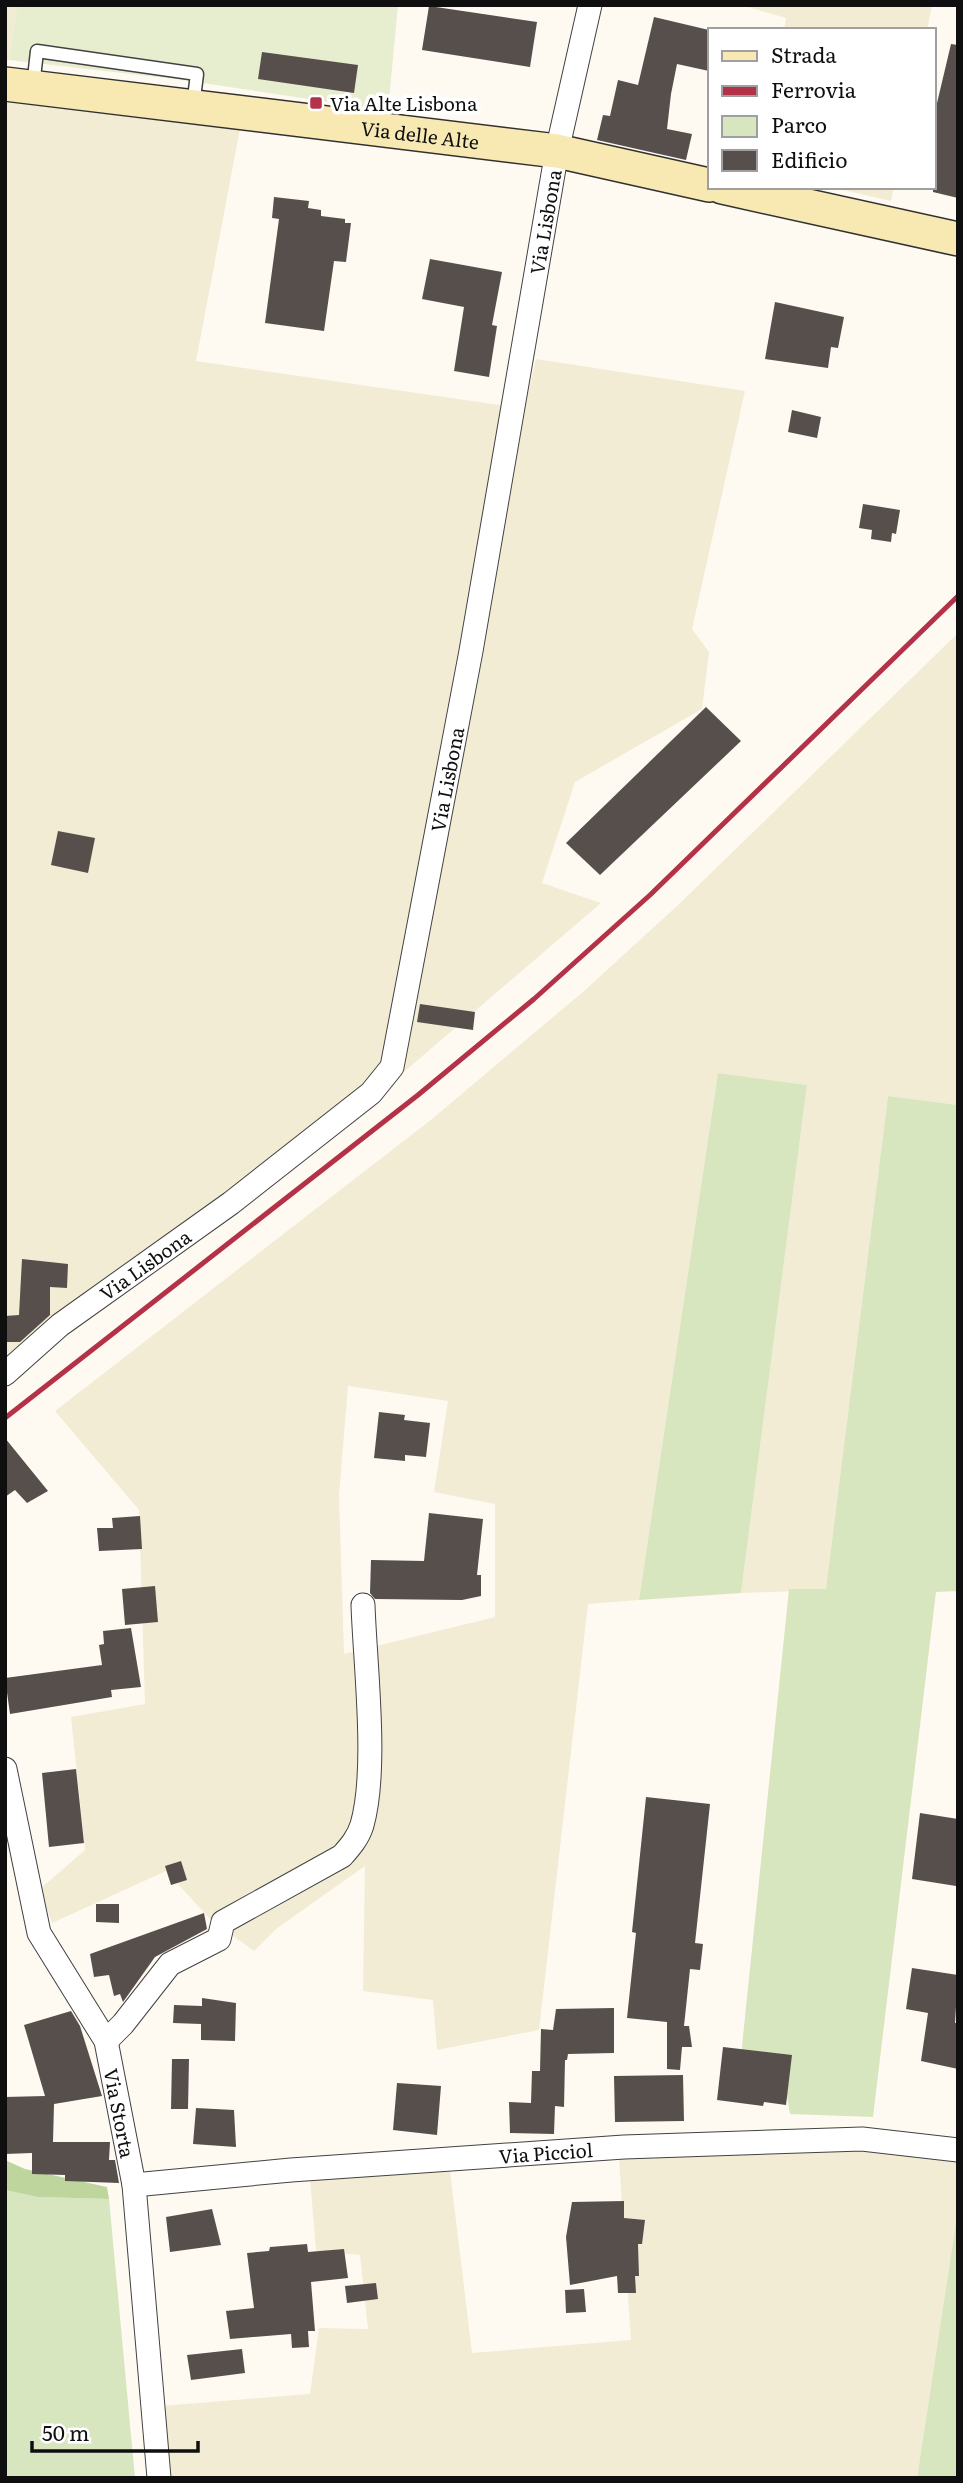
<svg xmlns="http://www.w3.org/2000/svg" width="963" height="2483" viewBox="0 0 963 2483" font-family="Literata,serif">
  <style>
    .farmland { fill: #f2ecd4; fill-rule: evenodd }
    .green { fill: #d7e6be }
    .forest { fill: #bed69e }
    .pitch { fill: #e7eecf }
    .building { fill: #574f4c }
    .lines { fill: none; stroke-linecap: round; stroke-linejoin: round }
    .lane-casing { stroke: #424242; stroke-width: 15 }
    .street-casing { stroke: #424242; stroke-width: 25 }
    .secondary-casing { stroke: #313131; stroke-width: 36 }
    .lane { stroke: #fff; stroke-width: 12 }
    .street { stroke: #fff; stroke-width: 23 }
    .secondary { stroke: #f8e9b3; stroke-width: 33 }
    .rail { stroke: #b43247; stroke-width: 5 }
    .poi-dot { fill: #b43247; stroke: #fff; stroke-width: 2.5 }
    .labels { text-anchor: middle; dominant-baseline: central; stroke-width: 7; stroke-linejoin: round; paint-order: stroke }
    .poi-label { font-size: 19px; fill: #0f0f0f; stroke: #fff; text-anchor: start }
    .street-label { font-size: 19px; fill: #0f0f0f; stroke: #fff }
  </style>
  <rect width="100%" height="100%" fill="#fefaf2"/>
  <!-- farmland -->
  <path class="farmland" d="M 5,5 L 17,5 L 9,60 L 5,60 Z
    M 741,5 L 932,5 L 927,30 L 784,30 L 786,18 Z
    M 5,100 L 240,129 L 196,361 L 514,407 L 525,406 L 536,359 L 745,391 L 692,629 L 709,652 L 702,709 L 575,782 L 542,883 L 601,903 L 398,1077 L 5,1382 Z
    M 830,187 L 894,187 L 891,201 Z
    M 958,633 L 958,1105 L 888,1096 L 826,1590 L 741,1593 L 807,1085 L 718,1073 L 639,1600 L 588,1604 L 539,2030 L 437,2050 L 433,2000 L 363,1991 L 365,1866 L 276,1929 L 254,1951 L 211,1920 L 166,1871 L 52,1923 L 40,1889 L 85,1850 L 71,1717 L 145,1704 L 139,1510 L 55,1411 L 432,1119 L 584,991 L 677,906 ZM 348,1386 L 448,1401 L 434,1492 L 495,1504 L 495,1617 L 344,1654 L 339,1496 Z
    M 802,2146 L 886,2151 L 958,2160 L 958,2209 L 917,2478 L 168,2478 L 161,2406 L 310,2394 L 319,2328 L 368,2329 L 360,2255 L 316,2251 L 310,2179 L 450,2171 L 472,2353 L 631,2340 L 619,2159 Z"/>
  <!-- green -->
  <path class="green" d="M 718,1073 L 807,1085 L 741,1593 L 639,1600 Z
    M 888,1096 L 958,1105 L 958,1591 L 936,1592 L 873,2117 L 790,2114 L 781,2060 L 741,2056 L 789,1589 L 826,1589 Z
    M 5,2190 L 37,2197 L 109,2199 L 135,2478 L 5,2478 Z
    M 958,2209 L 958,2478 L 917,2478 Z"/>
  <!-- forest -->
  <path class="forest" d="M 5,2160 L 25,2169 L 107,2187 L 109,2199 L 37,2197 L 5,2190 Z"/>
  <!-- pitch -->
  <path class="pitch" d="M 17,5 L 398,5 L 388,111 L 183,80 L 9,60 Z"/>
  <!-- building -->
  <path class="building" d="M 429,6 L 537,22 L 530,67 L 422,50 Z
    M 654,17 L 709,30 L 709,71 L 677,64 L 671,94 L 667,129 L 692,134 L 686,160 L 597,140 L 603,115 L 610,116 L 618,80 L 638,85 Z
    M 951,44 L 958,45 L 958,198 L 933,192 L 933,120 Z
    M 262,52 L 358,65 L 354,93 L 258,79 Z
    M 274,197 L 309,201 L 308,208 L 321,210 L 321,216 L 345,219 L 345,223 L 351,223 L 346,262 L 334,261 L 324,331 L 265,323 L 279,219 L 272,218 Z
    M 430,259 L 502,272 L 492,325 L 497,326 L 489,377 L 454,371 L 464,307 L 422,299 Z
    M 775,302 L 844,317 L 838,348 L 831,347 L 828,368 L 765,359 Z
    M 792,410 L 821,417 L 817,438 L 788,432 Z
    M 863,504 L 900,510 L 896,534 L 892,533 L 891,542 L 871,539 L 872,530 L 859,528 Z
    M 706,707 L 741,741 L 600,875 L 566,843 Z
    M 58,831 L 95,838 L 88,873 L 51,865 Z
    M 420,1004 L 475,1012 L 473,1030 L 417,1022 Z
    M 22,1259 L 68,1264 L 67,1288 L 50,1287 L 50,1315 L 20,1342 L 5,1342 L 5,1316 L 19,1315 Z
    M 379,1412 L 405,1415 L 404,1420 L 430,1423 L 426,1457 L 405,1455 L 405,1461 L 374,1458 Z
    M 5,1438 L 48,1491 L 27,1503 L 15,1490 L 5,1497 Z
    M 429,1513 L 483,1519 L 477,1575 L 481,1575 L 481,1596 L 462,1600 L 375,1599 L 370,1593 L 371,1560 L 424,1561 Z
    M 140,1516 L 142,1549 L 99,1551 L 97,1528 L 113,1528 L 112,1518 Z
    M 155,1586 L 158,1622 L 125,1625 L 122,1589 Z
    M 131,1628 L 141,1687 L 111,1690 L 112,1697 L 10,1714 L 5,1678 L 102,1665 L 99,1645 L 104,1644 L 103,1631 Z
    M 76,1769 L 84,1843 L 49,1847 L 42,1773 Z
    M 646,1797 L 710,1804 L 695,1943 L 703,1944 L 700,1970 L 690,1969 L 684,2026 L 689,2026 L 692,2047 L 682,2047 L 680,2070 L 667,2069 L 667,2022 L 627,2018 L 636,1933 L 632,1932 Z
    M 920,1813 L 958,1819 L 956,1886 L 912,1879 Z
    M 181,1861 L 187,1880 L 171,1885 L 165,1866 Z
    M 96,1904 L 119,1904 L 119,1923 L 96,1922 Z
    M 204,1913 L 207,1929 L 155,1957 L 123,2002 L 120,1994 L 114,1996 L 109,1975 L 94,1977 L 90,1954 Z
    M 912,1968 L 958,1975 L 955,2023 L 958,2023 L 958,2069 L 921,2061 L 928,2013 L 906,2009 Z
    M 202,1998 L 236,2003 L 235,2041 L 201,2040 L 201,2024 L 173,2023 L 174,2005 L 202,2006 Z
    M 614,2008 L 614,2053 L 568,2054 L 567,2060 L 565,2060 L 564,2107 L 555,2106 L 554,2134 L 510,2133 L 509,2102 L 531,2103 L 532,2071 L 540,2071 L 541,2029 L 553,2030 L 556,2009 Z
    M 71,2011 L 80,2026 L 102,2096 L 54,2104 L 53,2142 L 110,2142 L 109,2160 L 115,2160 L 119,2183 L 65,2181 L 65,2175 L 32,2174 L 32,2153 L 5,2154 L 5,2097 L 45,2096 L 24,2025 Z
    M 723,2047 L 792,2055 L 786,2105 L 764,2102 L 763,2106 L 717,2100 Z
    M 172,2059 L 189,2059 L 188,2109 L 171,2109 Z
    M 683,2075 L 684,2121 L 615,2122 L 614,2076 Z
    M 397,2083 L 441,2086 L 437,2135 L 393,2130 Z
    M 196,2108 L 234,2110 L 236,2147 L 193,2144 Z
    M 624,2201 L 624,2218 L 645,2220 L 642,2244 L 638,2244 L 639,2276 L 635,2276 L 636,2293 L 618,2293 L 617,2276 L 570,2285 L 566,2237 L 572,2202 Z
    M 212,2209 L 221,2245 L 170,2252 L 166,2217 Z
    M 307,2244 L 308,2252 L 344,2249 L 348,2278 L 311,2282 L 315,2331 L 308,2331 L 309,2347 L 292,2348 L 291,2334 L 230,2339 L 226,2311 L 254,2308 L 247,2253 L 269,2251 L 270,2247 Z
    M 376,2283 L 378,2299 L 347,2303 L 345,2286 Z
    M 584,2289 L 586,2312 L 566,2313 L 565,2290 Z
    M 242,2349 L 245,2373 L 191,2380 L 187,2355 Z"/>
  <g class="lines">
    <defs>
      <path id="lane" d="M 33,87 L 37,51 L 197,74 L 193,106"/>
      <g id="street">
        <path id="s1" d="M 5,1374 L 60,1325 L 231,1203 L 371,1093 L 392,1067 L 471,651 L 557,151 L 590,5"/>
        <path id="s2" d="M 5,1769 L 39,1933 L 106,2041 L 134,2185 L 159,2478"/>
        <path d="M 106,2041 L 123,2024 L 170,1964 L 219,1939 L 223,1922 L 342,1856 C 350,1847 358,1838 362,1825 C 378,1769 365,1665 363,1605"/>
        <path id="s3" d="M 134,2185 L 291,2170 L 624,2147 L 862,2139 L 958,2150"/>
      </g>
      <g id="secondary">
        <path id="s4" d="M 5,84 L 557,151 L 709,185"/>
        <path d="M 722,187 L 958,239"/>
      </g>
    </defs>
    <!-- lane casing -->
    <use href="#lane" class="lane-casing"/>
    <!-- street casing -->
    <use href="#street" class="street-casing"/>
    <!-- secondary casing -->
    <use href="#secondary" class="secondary-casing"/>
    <!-- lane -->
    <use href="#lane" class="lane"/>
    <!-- street -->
    <use href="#street" class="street"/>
    <!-- secondary -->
    <use href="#secondary" class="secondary"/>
    <!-- rail -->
    <path class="rail" d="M 5,1418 L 418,1095 L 534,999 L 650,895 L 958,596"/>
  </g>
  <!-- markers -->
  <rect class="poi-dot" x="309" y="96" width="14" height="14" rx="3.5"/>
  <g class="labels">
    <!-- poi labels -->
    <g class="poi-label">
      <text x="330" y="103">Via Alte Lisbona</text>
    </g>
    <!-- street labels -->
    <g class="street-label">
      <text stroke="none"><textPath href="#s4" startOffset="418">Via delle Alte</textPath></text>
      <text stroke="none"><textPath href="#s1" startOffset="1354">Via Lisbona</textPath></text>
      <text stroke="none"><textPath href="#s1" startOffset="788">Via Lisbona</textPath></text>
      <text stroke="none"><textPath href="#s1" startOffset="178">Via Lisbona</textPath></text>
      <text stroke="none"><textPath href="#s2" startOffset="368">Via Storta</textPath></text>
      <text stroke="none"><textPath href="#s3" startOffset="413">Via Picciol</textPath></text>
    </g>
  </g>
  <!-- border -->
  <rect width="963" height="2483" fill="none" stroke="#0f0f0f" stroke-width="14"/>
  <!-- legend -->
  <rect x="708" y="28" width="228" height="161" fill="#ffffff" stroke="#9f9f9f" stroke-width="2"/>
  <rect x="722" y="51" width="35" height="10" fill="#f8e9b3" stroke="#9f9f9f" stroke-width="2"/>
  <text x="771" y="63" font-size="21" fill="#0f0f0f">Strada</text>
  <rect x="722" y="86" width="35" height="10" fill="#b43247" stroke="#9f9f9f" stroke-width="2"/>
  <text x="771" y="98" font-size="21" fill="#0f0f0f">Ferrovia</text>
  <rect x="722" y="116" width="35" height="21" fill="#d7e6be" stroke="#9f9f9f" stroke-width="2"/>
  <text x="771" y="133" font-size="21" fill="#0f0f0f">Parco</text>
  <rect x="722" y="150" width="35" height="21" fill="#574f4c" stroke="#9f9f9f" stroke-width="2"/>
  <text x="771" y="168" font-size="21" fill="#0f0f0f">Edificio</text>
  <!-- scale -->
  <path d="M32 2441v10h166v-10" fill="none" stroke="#0f0f0f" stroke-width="3.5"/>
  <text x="42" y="2441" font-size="21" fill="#0f0f0f" stroke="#ffffff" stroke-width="5" paint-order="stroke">50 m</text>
</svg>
